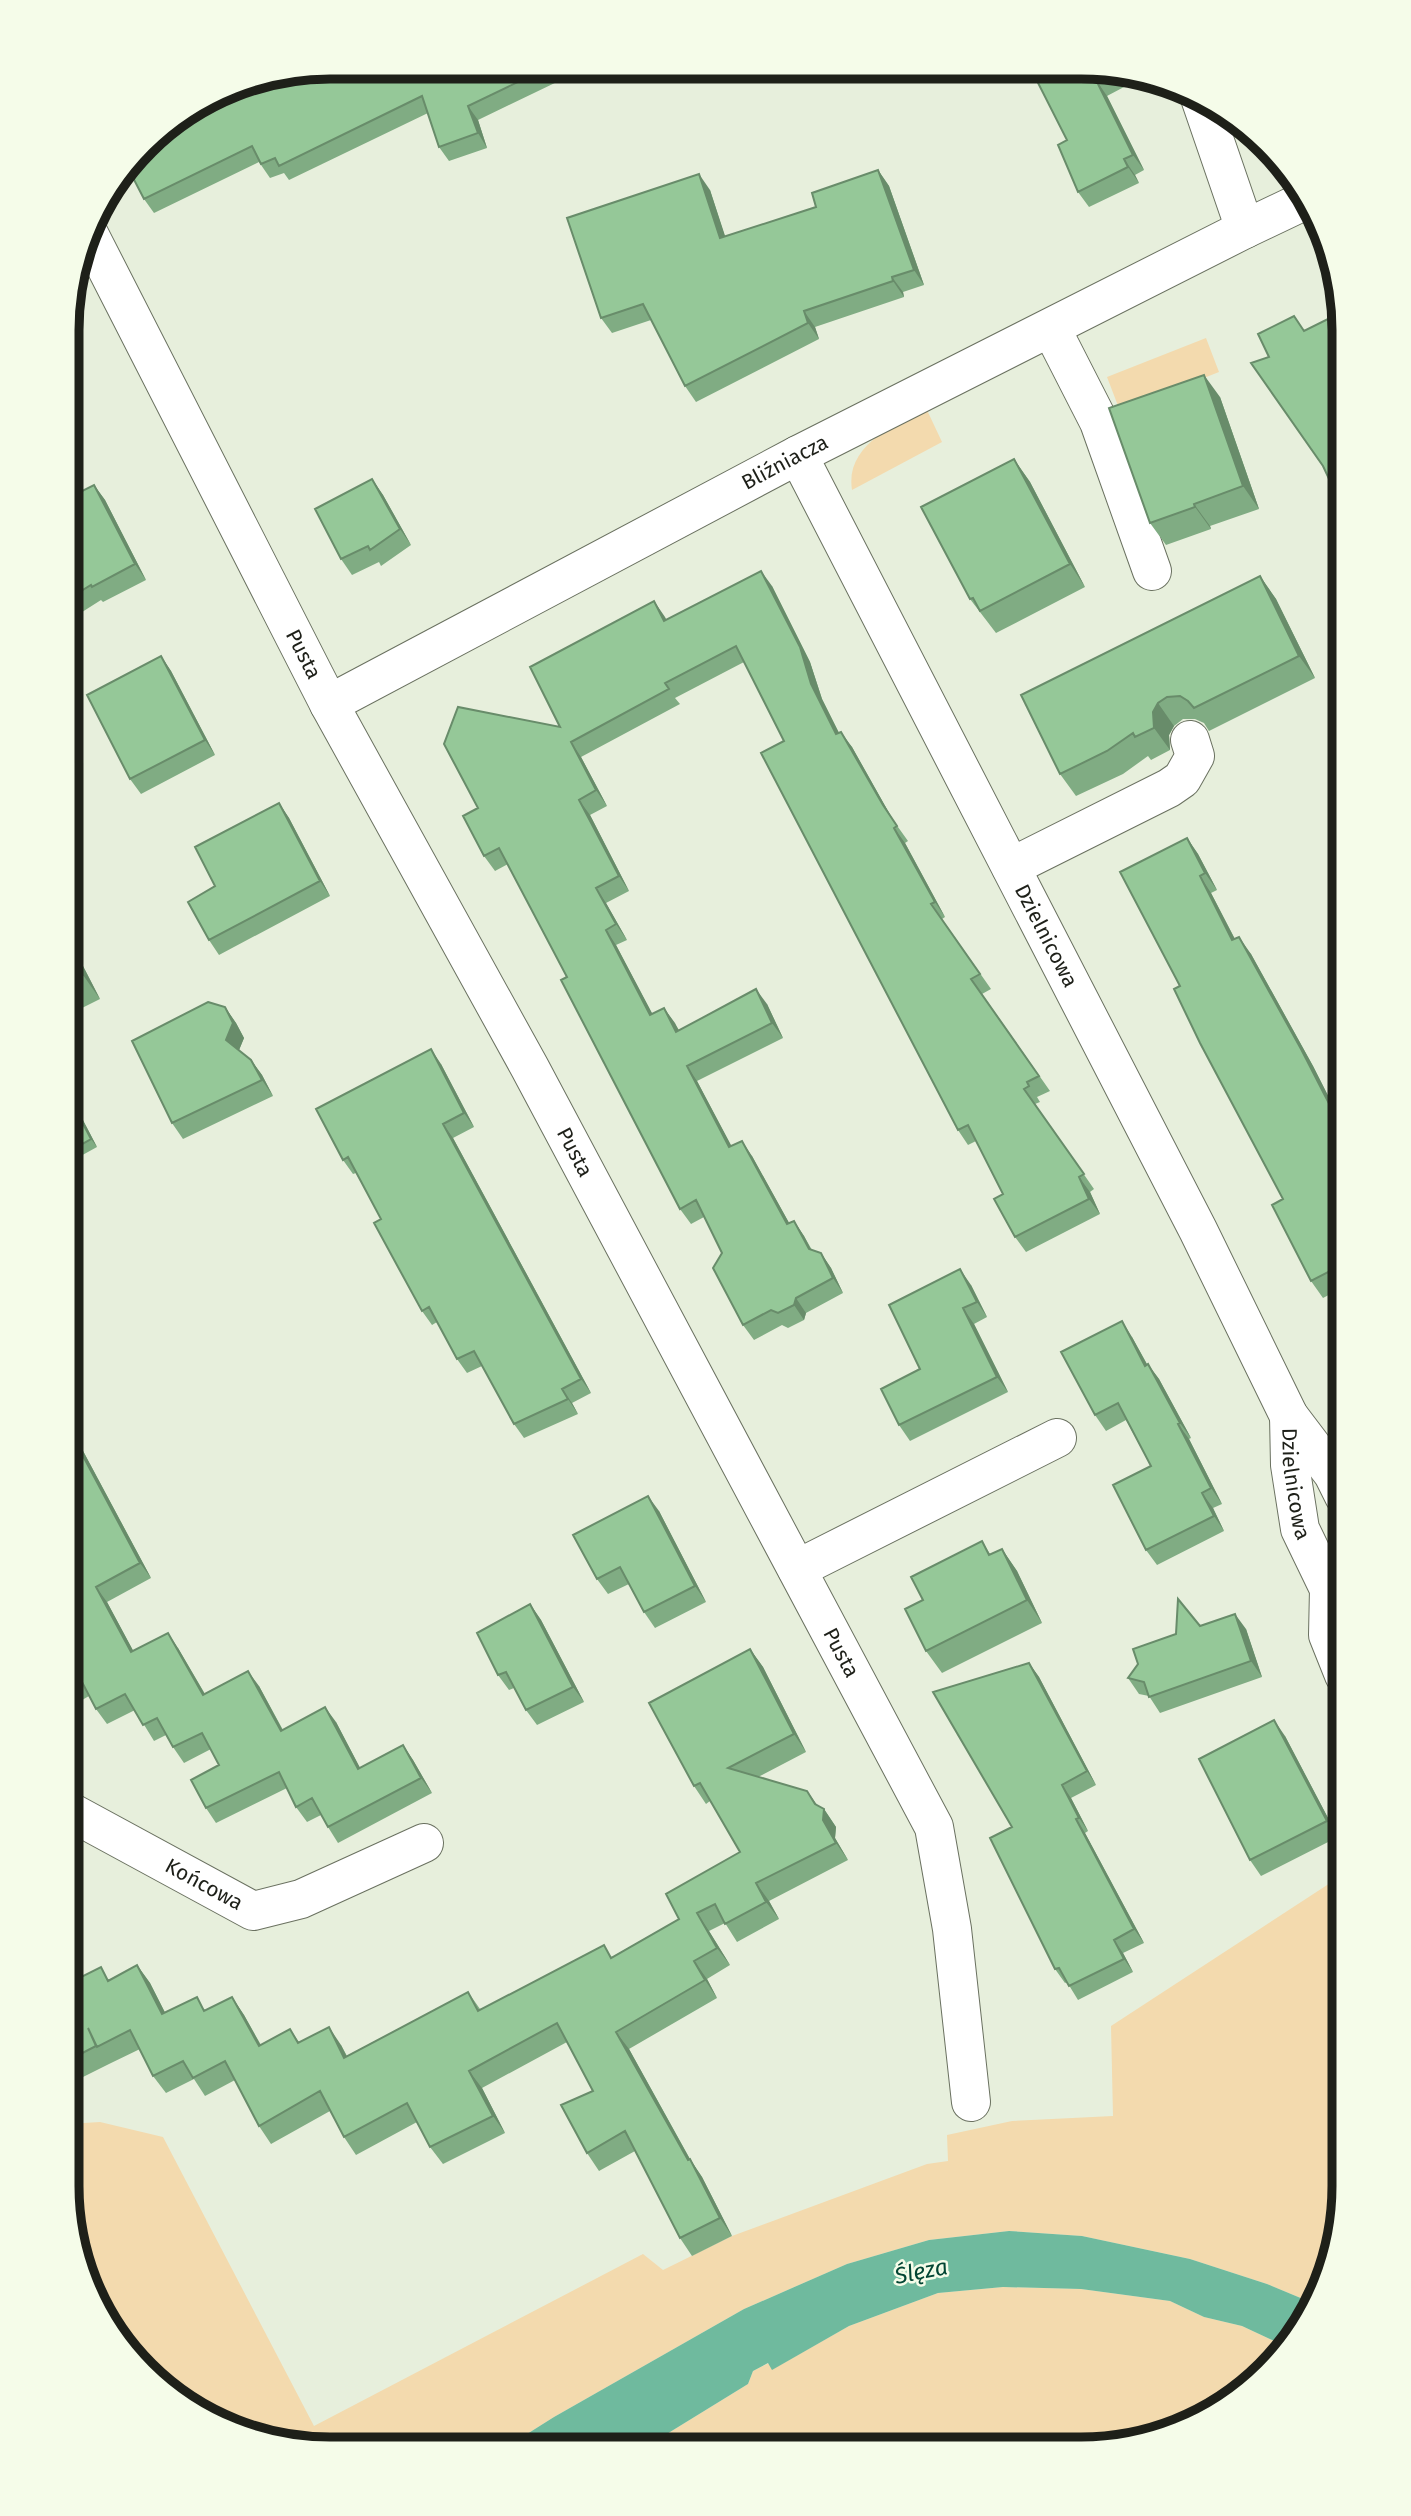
<svg xmlns="http://www.w3.org/2000/svg" width="1411" height="2516" viewBox="0 0 1411 2516" font-family="'Fira Sans',sans-serif">
  <style>
    .green { fill: #f3daae }
    .water { fill: #6fba9e }
    .lines { fill: none; stroke-linecap: round; stroke-linejoin: round }
    .minor-casing { stroke: #6a7160; stroke-width: 40 }
    .minor { stroke: #fff; stroke-width: 38 }
    .wall { fill: #80ac83 }
    .shaded-wall { fill: #688c6a }
    .building { fill: #95c898; stroke: #688c6a; stroke-width: 2 }
    .labels { text-anchor: middle; dominant-baseline: central; stroke-width: 5; stroke-linejoin: round; paint-order: stroke }
    .street-label { font-size: 21px; fill: #1e2019; stroke: #f5fce9 }
    .water-label { font-size: 23px; font-style: italic; fill: #024533; stroke: #f5fce9 }
    .rim { fill: none; stroke: #1e2019; stroke-width: 9 }
  </style>
  <rect width="100%" height="100%" fill="#e7efdc"/>
  <!-- green -->
  <path class="green" d="M 1206,338 L 1219,372 L 1120,411 L 1107,377 Z
    M 926,408 L 942,442 L 852,490 C 845,445 894,426 926,408 Z
    M 1344,1874 L 1344,2204 L 1325,2287 L 1315,2304 L 1267,2284 L 1190,2259 L 1082,2236 L 1009,2231 L 929,2240 L 847,2264 L 744,2309 L 554,2417 L 505,2448 L 295,2447 L 228,2429 L 169,2395 L 121,2346 L 81,2271 L 67,2187 L 67,2124 L 100,2122 L 163,2137 L 314,2426 L 643,2254 L 663,2270 L 732,2236 L 927,2164 L 948,2161 L 947,2135 L 1012,2121 L 1113,2116 L 1111,2026 Z
    M 1003,2287 L 1081,2289 L 1170,2301 L 1204,2317 L 1242,2326 L 1289,2348 L 1241,2395 L 1166,2435 L 1082,2449 L 644,2448 L 748,2384 L 753,2371 L 769,2363 L 773,2369 L 849,2326 L 938,2293 Z"/>
  <!-- water -->
  <path class="water" d="M 1009,2231 L 1082,2236 L 1190,2259 L 1267,2284 L 1315,2304 L 1289,2348 L 1242,2326 L 1204,2317 L 1170,2301 L 1081,2289 L 1003,2287 L 938,2293 L 849,2326 L 772,2370 L 768,2363 L 753,2371 L 748,2384 L 644,2448 L 505,2448 L 554,2417 L 744,2309 L 847,2264 L 929,2240 Z"/>
  <g class="lines">
    <defs>
      <g id="minor">
        <path d="M 1245,229 L 1308,199"/>
        <path id="s1" d="M 88,232 L 329,704 L 530,1068 L 934,1827 L 952,1929 L 971,2102"/>
        <path d="M 1051,328 L 1099,422 L 1152,571"/>
        <path id="s2" d="M 798,455 L 1198,1230 L 1289,1416 L 1333,1474 L 1344,1496"/>
        <path id="s3" d="M 329,704 L 798,455 L 1245,229 L 1199,95"/>
        <path d="M 1011,867 L 1169,788 L 1182,779 L 1195,756 L 1190,740"/>
        <path id="s4" d="M 1289,1416 L 1290,1465 L 1300,1529 L 1329,1589 L 1328,1635 L 1344,1675"/>
        <path d="M 797,1569 L 1057,1438"/>
        <path id="s5" d="M 67,1810 L 253,1911 L 301,1899 L 424,1843"/>
      </g>
    </defs>
    <!-- minor casing -->
    <use href="#minor" class="minor-casing"/>
    <!-- minor -->
    <use href="#minor" class="minor"/>
  </g>
  <!-- wall -->
  <path class="wall" d="M 329,66 L 341,67 L 345,75 L 364,67 L 586,68 L 478,120 L 487,148 L 449,161 L 439,147 L 428,113 L 289,180 L 284,173 L 270,178 L 259,162 L 154,213 L 144,199 L 156,132 L 183,115 L 187,121 L 269,82 Z
    M 898,70 L 931,70 L 905,80 Z
    M 1032,71 L 1117,71 L 1124,87 L 1107,96 L 1144,170 L 1135,175 L 1139,183 L 1089,207 L 1078,192 L 1067,140 Z
    M 878,170 L 889,186 L 924,285 L 903,292 L 904,297 L 815,327 L 819,339 L 696,402 L 685,386 L 651,320 L 612,333 L 601,318 L 710,190 L 725,237 L 816,207 Z
    M 1220,397 L 1259,509 L 1210,526 L 1211,529 L 1166,545 L 1150,523 Z
    M 1014,459 L 1030,482 L 1085,587 L 996,633 L 970,599 Z
    M 372,479 L 383,495 L 411,545 L 381,566 L 379,562 L 352,575 L 341,559 Z
    M 94,485 L 105,500 L 146,580 L 103,602 L 101,600 L 68,621 L 68,498 Z
    M 1260,576 L 1276,599 L 1315,678 L 1209,731 L 1204,723 L 1195,719 L 1183,719 L 1174,726 L 1169,735 L 1170,750 L 1151,760 L 1148,756 L 1123,774 L 1076,796 L 1060,774 Z
    M 772,586 L 810,662 L 822,699 L 839,733 L 852,747 L 893,820 L 908,841 L 905,843 L 945,917 L 942,919 L 991,989 L 982,994 L 1050,1091 L 1037,1097 L 1040,1102 L 1035,1104 L 1094,1189 L 1090,1192 L 1100,1214 L 1026,1252 L 1015,1237 L 1003,1194 L 976,1141 L 968,1145 L 958,1130 L 784,741 L 744,662 L 675,698 L 680,704 L 581,757 L 607,806 L 590,815 L 629,891 L 606,903 L 627,940 L 616,945 L 652,1014 L 664,1008 L 679,1030 L 767,1004 L 783,1038 L 697,1081 L 731,1146 L 752,1156 L 789,1223 L 794,1221 L 804,1236 L 812,1250 L 821,1253 L 831,1268 L 843,1293 L 806,1313 L 804,1320 L 788,1328 L 782,1325 L 754,1340 L 743,1325 L 722,1253 L 704,1217 L 691,1224 L 680,1209 L 567,977 L 508,864 L 495,871 L 484,856 L 478,808 L 560,727 L 654,601 L 666,620 Z
    M 161,656 L 171,671 L 215,755 L 141,794 L 130,779 Z
    M 279,803 L 289,818 L 330,896 L 219,955 L 209,940 L 215,886 Z
    M 1187,838 L 1198,854 L 1217,890 L 1211,893 L 1235,939 L 1251,954 L 1313,1066 L 1342,1124 L 1338,1290 L 1323,1298 L 1311,1281 L 1283,1199 L 1180,986 Z
    M 68,937 L 100,999 L 68,1015 Z
    M 225,1007 L 236,1023 L 244,1038 L 239,1050 L 251,1060 L 262,1075 L 273,1096 L 183,1139 L 172,1123 Z
    M 441,1064 L 474,1127 L 453,1138 L 591,1393 L 572,1403 L 578,1414 L 524,1438 L 514,1424 L 482,1366 L 467,1373 L 457,1359 L 437,1322 L 432,1325 L 422,1311 L 381,1219 L 356,1173 L 353,1174 L 343,1160 Z
    M 68,1095 L 74,1103 L 97,1147 L 68,1163 Z
    M 971,1285 L 987,1317 L 974,1324 L 1008,1392 L 910,1441 L 899,1425 L 920,1369 Z
    M 1132,1337 L 1147,1364 L 1159,1379 L 1191,1438 L 1189,1439 L 1222,1504 L 1213,1508 L 1224,1531 L 1157,1565 L 1146,1550 L 1151,1466 L 1126,1420 L 1106,1431 L 1095,1415 Z
    M 67,1421 L 151,1578 L 107,1602 L 133,1651 L 178,1648 L 205,1694 L 259,1686 L 283,1730 L 336,1722 L 360,1768 L 403,1745 L 413,1760 L 432,1793 L 338,1843 L 328,1827 L 321,1815 L 307,1822 L 296,1807 L 287,1788 L 216,1823 L 206,1808 L 219,1765 L 211,1749 L 184,1763 L 173,1747 L 166,1735 L 154,1741 L 135,1710 L 107,1724 L 96,1709 L 89,1696 L 77,1703 L 67,1690 Z
    M 659,1511 L 706,1602 L 655,1628 L 644,1612 L 629,1584 L 608,1594 L 597,1579 Z
    M 982,1541 L 990,1554 L 1002,1549 L 1017,1571 L 1042,1623 L 942,1673 L 926,1651 L 923,1600 Z
    M 530,1604 L 541,1620 L 584,1702 L 537,1725 L 526,1710 L 514,1688 L 509,1690 L 498,1675 Z
    M 1200,1626 L 1246,1629 L 1262,1677 L 1160,1713 L 1149,1696 L 1139,1694 L 1128,1678 L 1138,1664 Z
    M 750,1649 L 763,1667 L 806,1752 L 758,1777 L 824,1809 L 836,1827 L 835,1838 L 848,1860 L 769,1901 L 779,1919 L 737,1942 L 725,1923 L 709,1931 L 730,1965 L 707,1979 L 717,1998 L 629,2049 L 690,2159 L 702,2177 L 732,2236 L 692,2256 L 680,2238 L 635,2151 L 599,2171 L 587,2153 L 593,2091 L 567,2042 L 482,2088 L 505,2133 L 443,2164 L 430,2147 L 417,2122 L 356,2155 L 344,2137 L 330,2111 L 271,2144 L 259,2126 L 235,2080 L 205,2096 L 194,2079 L 166,2093 L 153,2076 L 140,2049 L 109,2064 L 108,2063 L 109,2064 L 79,2079 L 67,2061 L 69,1983 L 110,1980 L 137,1965 L 150,1983 L 165,2013 L 206,2010 L 232,1997 L 244,2015 L 261,2045 L 290,2029 L 299,2042 L 341,2045 L 347,2056 L 468,1992 L 480,2009 L 612,1957 L 679,1919 L 740,1852 L 710,1801 L 706,1804 L 694,1786 Z
    M 1029,1663 L 1039,1677 L 1096,1785 L 1071,1798 L 1088,1831 L 1085,1833 L 1144,1943 L 1123,1953 L 1133,1972 L 1078,2000 L 1067,1982 L 1065,1983 L 1055,1969 L 1012,1827 Z
    M 1285,1736 L 1338,1837 L 1261,1876 L 1250,1860 Z"/>
  <!-- shaded-wall -->
  <path class="shaded-wall" d="M 338,67 L 341,67 L 352,90 L 342,76 Z
    M 1117,71 L 1124,87 L 1114,72 Z
    M 1096,80 L 1107,96 L 1144,170 L 1133,155 Z
    M 468,106 L 478,120 L 487,148 L 478,133 Z
    M 1124,159 L 1135,175 L 1139,183 L 1128,167 Z
    M 878,170 L 889,186 L 924,285 L 914,270 Z
    M 699,174 L 710,190 L 731,254 L 720,238 Z
    M 892,277 L 903,292 L 904,297 L 893,281 Z
    M 804,311 L 815,327 L 819,339 L 808,323 Z
    M 1204,375 L 1220,397 L 1259,509 L 1243,486 Z
    M 1014,459 L 1030,482 L 1085,587 L 1070,564 Z
    M 372,479 L 383,495 L 411,545 L 400,529 Z
    M 94,485 L 105,500 L 146,580 L 135,564 Z
    M 1194,504 L 1210,526 L 1211,529 L 1195,507 Z
    M 761,571 L 772,586 L 810,662 L 822,699 L 847,749 L 836,734 L 811,684 Z
    M 1260,576 L 1276,599 L 1315,678 L 1299,656 Z
    M 654,601 L 665,617 L 675,636 L 664,621 Z
    M 161,656 L 171,671 L 215,755 L 205,740 Z
    M 1158,703 L 1174,726 L 1169,735 L 1170,750 L 1154,728 L 1153,712 Z
    M 841,732 L 852,747 L 893,820 L 883,805 Z
    M 571,742 L 581,757 L 607,806 L 596,790 Z
    M 579,800 L 590,815 L 629,891 L 619,876 Z
    M 279,803 L 289,818 L 330,896 L 320,881 Z
    M 894,828 L 905,843 L 945,917 L 935,902 Z
    M 1187,838 L 1198,854 L 1217,890 L 1205,873 Z
    M 1200,876 L 1211,893 L 1244,957 L 1232,940 Z
    M 596,888 L 606,903 L 627,940 L 616,924 Z
    M 606,930 L 616,945 L 661,1030 L 650,1015 Z
    M 68,937 L 100,999 L 83,975 L 68,946 Z
    M 1239,937 L 1251,954 L 1313,1066 L 1344,1127 L 1340,1125 Z
    M 756,989 L 767,1004 L 783,1038 L 772,1023 Z
    M 225,1007 L 236,1023 L 244,1038 L 237,1055 L 226,1040 Z
    M 664,1008 L 675,1023 L 687,1047 L 676,1032 Z
    M 431,1049 L 441,1064 L 474,1127 L 464,1113 Z
    M 251,1060 L 262,1075 L 273,1096 L 262,1080 Z
    M 687,1066 L 697,1081 L 740,1162 L 729,1147 Z
    M 68,1095 L 74,1103 L 97,1147 L 91,1139 Z
    M 443,1124 L 453,1138 L 591,1393 L 581,1379 Z
    M 742,1141 L 752,1156 L 798,1239 L 787,1224 Z
    M 1079,1177 L 1090,1192 L 1100,1214 L 1089,1199 Z
    M 794,1221 L 804,1236 L 819,1265 L 809,1249 Z
    M 821,1253 L 831,1268 L 843,1293 L 833,1278 Z
    M 960,1269 L 971,1285 L 987,1317 L 977,1302 Z
    M 796,1298 L 806,1313 L 804,1320 L 794,1305 Z
    M 963,1308 L 974,1324 L 1008,1392 L 997,1377 Z
    M 1122,1321 L 1132,1337 L 1156,1381 L 1145,1366 Z
    M 1148,1364 L 1159,1379 L 1191,1438 L 1180,1423 Z
    M 562,1389 L 572,1403 L 578,1414 L 568,1399 Z
    M 67,1421 L 151,1578 L 140,1563 L 67,1426 Z
    M 1178,1424 L 1189,1439 L 1222,1504 L 1211,1488 Z
    M 1202,1493 L 1213,1508 L 1224,1531 L 1214,1516 Z
    M 648,1496 L 659,1511 L 706,1602 L 695,1586 Z
    M 1002,1549 L 1017,1571 L 1042,1623 L 1027,1600 Z
    M 96,1587 L 107,1602 L 142,1667 L 131,1652 Z
    M 530,1604 L 541,1620 L 584,1702 L 573,1687 Z
    M 1235,1614 L 1246,1629 L 1262,1677 L 1251,1661 Z
    M 168,1633 L 178,1648 L 214,1710 L 203,1695 Z
    M 750,1649 L 763,1667 L 806,1752 L 794,1734 Z
    M 1029,1663 L 1039,1677 L 1096,1785 L 1087,1771 Z
    M 248,1671 L 259,1686 L 291,1746 L 281,1731 Z
    M 325,1707 L 336,1722 L 369,1785 L 358,1769 Z
    M 1274,1720 L 1285,1736 L 1338,1837 L 1327,1821 Z
    M 403,1745 L 413,1760 L 432,1793 L 421,1778 Z
    M 1062,1785 L 1071,1798 L 1088,1831 L 1079,1818 Z
    M 807,1791 L 820,1809 L 824,1809 L 836,1827 L 835,1838 L 848,1860 L 836,1843 Z
    M 1076,1819 L 1085,1833 L 1144,1943 L 1134,1929 Z
    M 756,1883 L 769,1901 L 779,1919 L 766,1902 Z
    M 697,1913 L 709,1931 L 730,1965 L 717,1948 Z
    M 1114,1940 L 1123,1953 L 1133,1972 L 1124,1959 Z
    M 694,1961 L 707,1979 L 717,1998 L 705,1980 Z
    M 137,1965 L 150,1983 L 175,2032 L 162,2014 Z
    M 232,1997 L 244,2015 L 271,2064 L 259,2046 Z
    M 329,2027 L 341,2045 L 356,2075 L 344,2058 Z
    M 616,2032 L 629,2049 L 692,2163 L 690,2159 L 702,2177 L 732,2236 L 720,2218 Z
    M 469,2071 L 482,2088 L 505,2133 L 493,2116 Z"/>
  <!-- building -->
  <path class="building" d="M 329,66 L 338,67 L 342,76 L 364,67 L 547,68 L 468,106 L 478,133 L 439,147 L 422,96 L 279,166 L 275,158 L 261,164 L 252,146 L 144,199 L 128,168 L 156,132 L 183,115 L 186,122 L 269,82 L 268,80 L 273,78 Z
    M 1032,71 L 1113,71 L 1096,80 L 1133,155 L 1124,159 L 1128,167 L 1078,192 L 1058,145 L 1067,140 Z
    M 878,170 L 914,270 L 892,277 L 893,281 L 804,311 L 808,323 L 685,386 L 643,304 L 601,318 L 567,218 L 699,174 L 720,238 L 816,207 L 812,193 Z
    M 1342,312 L 1345,329 L 1344,511 L 1323,466 L 1251,363 L 1269,357 L 1258,334 L 1294,316 L 1304,331 Z
    M 1204,375 L 1243,486 L 1194,504 L 1195,507 L 1150,523 L 1109,408 Z
    M 1014,459 L 1070,564 L 980,611 L 973,598 L 970,599 L 921,507 Z
    M 372,479 L 400,529 L 370,550 L 368,546 L 341,559 L 315,509 Z
    M 94,485 L 135,564 L 92,587 L 91,585 L 68,599 L 68,498 Z
    M 1332,540 L 1344,545 L 1344,575 Z
    M 761,571 L 800,647 L 811,684 L 836,734 L 841,732 L 883,805 L 897,826 L 894,828 L 935,902 L 931,904 L 980,974 L 971,979 L 1039,1076 L 1027,1082 L 1029,1086 L 1024,1089 L 1084,1174 L 1079,1177 L 1089,1199 L 1015,1237 L 994,1199 L 1003,1194 L 968,1125 L 958,1130 L 761,753 L 784,741 L 736,646 L 665,683 L 669,689 L 571,742 L 596,790 L 579,800 L 619,876 L 596,888 L 616,924 L 606,930 L 650,1015 L 664,1008 L 676,1032 L 756,989 L 772,1023 L 687,1066 L 729,1147 L 742,1141 L 787,1224 L 794,1221 L 809,1249 L 821,1253 L 833,1278 L 796,1298 L 794,1305 L 778,1313 L 771,1310 L 743,1325 L 713,1268 L 722,1253 L 696,1200 L 680,1209 L 561,980 L 567,977 L 499,848 L 484,856 L 463,816 L 478,808 L 444,744 L 458,707 L 560,727 L 530,667 L 654,601 L 664,621 Z
    M 1260,576 L 1299,656 L 1194,708 L 1188,701 L 1180,696 L 1167,697 L 1158,703 L 1153,712 L 1154,728 L 1135,737 L 1133,733 L 1107,751 L 1060,774 L 1021,695 Z
    M 161,656 L 205,740 L 130,779 L 87,695 Z
    M 279,803 L 320,881 L 209,940 L 188,902 L 215,886 L 195,847 Z
    M 1187,838 L 1205,873 L 1200,876 L 1232,940 L 1239,937 L 1301,1049 L 1340,1125 L 1344,1123 L 1344,1302 L 1328,1272 L 1311,1281 L 1272,1205 L 1283,1199 L 1200,1043 L 1174,989 L 1180,986 L 1120,872 Z
    M 68,946 L 83,975 L 68,983 Z
    M 208,1002 L 225,1007 L 233,1023 L 226,1040 L 251,1060 L 262,1080 L 172,1123 L 132,1041 Z
    M 431,1049 L 464,1113 L 443,1124 L 581,1379 L 562,1389 L 568,1399 L 514,1424 L 474,1351 L 457,1359 L 429,1307 L 422,1311 L 374,1223 L 381,1219 L 348,1157 L 343,1160 L 316,1109 Z
    M 68,1095 L 91,1139 L 68,1152 Z
    M 960,1269 L 977,1302 L 963,1308 L 997,1377 L 899,1425 L 881,1389 L 920,1369 L 889,1305 Z
    M 1122,1321 L 1145,1366 L 1148,1364 L 1180,1423 L 1178,1424 L 1211,1488 L 1202,1493 L 1214,1516 L 1146,1550 L 1113,1485 L 1151,1466 L 1118,1403 L 1095,1415 L 1061,1352 Z
    M 67,1426 L 140,1563 L 96,1587 L 131,1652 L 168,1633 L 203,1695 L 248,1671 L 281,1731 L 325,1707 L 358,1769 L 403,1745 L 421,1778 L 328,1827 L 312,1798 L 296,1807 L 279,1772 L 206,1808 L 191,1780 L 219,1765 L 202,1733 L 173,1747 L 157,1718 L 143,1725 L 125,1694 L 96,1709 L 81,1680 L 67,1687 Z
    M 648,1496 L 695,1586 L 644,1612 L 620,1567 L 597,1579 L 573,1535 Z
    M 982,1541 L 989,1555 L 1002,1549 L 1027,1600 L 926,1651 L 905,1609 L 923,1600 L 911,1577 Z
    M 1178,1599 L 1200,1626 L 1235,1614 L 1251,1661 L 1149,1697 L 1144,1682 L 1128,1678 L 1138,1664 L 1133,1649 L 1176,1634 Z
    M 530,1604 L 573,1687 L 526,1710 L 506,1672 L 498,1675 L 477,1633 Z
    M 750,1649 L 794,1734 L 728,1768 L 807,1791 L 815,1804 L 824,1809 L 823,1820 L 836,1843 L 756,1883 L 766,1902 L 725,1924 L 715,1904 L 697,1913 L 717,1948 L 694,1961 L 705,1980 L 616,2032 L 688,2160 L 690,2159 L 720,2218 L 680,2238 L 625,2131 L 587,2153 L 561,2105 L 593,2091 L 557,2023 L 469,2071 L 493,2116 L 430,2147 L 407,2103 L 344,2137 L 320,2091 L 259,2126 L 225,2061 L 193,2078 L 183,2061 L 153,2076 L 130,2030 L 97,2047 L 88,2028 L 96,2046 L 67,2061 L 67,1984 L 101,1967 L 108,1981 L 137,1965 L 162,2014 L 197,1997 L 204,2011 L 232,1997 L 259,2046 L 290,2029 L 298,2043 L 329,2027 L 344,2058 L 468,1992 L 478,2011 L 604,1945 L 611,1958 L 679,1919 L 666,1894 L 740,1852 L 700,1783 L 694,1786 L 649,1703 Z
    M 1029,1663 L 1087,1771 L 1062,1785 L 1079,1818 L 1076,1819 L 1134,1929 L 1114,1940 L 1124,1959 L 1069,1986 L 1059,1968 L 1055,1969 L 990,1838 L 1012,1827 L 933,1692 Z
    M 1274,1720 L 1327,1821 L 1250,1860 L 1199,1759 Z"/>
  <g class="labels">
    <!-- street labels -->
    <g class="street-label">
      <text stroke="none"><textPath href="#s3" startOffset="516">Bliźniacza</textPath></text>
      <text stroke="none"><textPath href="#s1" startOffset="474">Pusta</textPath></text>
      <text stroke="none"><textPath href="#s2" startOffset="541">Dzielnicowa</textPath></text>
      <text stroke="none"><textPath href="#s1" startOffset="1041">Pusta</textPath></text>
      <text stroke="none"><textPath href="#s4" startOffset="68">Dzielnicowa</textPath></text>
      <text stroke="none"><textPath href="#s1" startOffset="1608">Pusta</textPath></text>
      <text stroke="none"><textPath href="#s5" startOffset="156">Końcowa</textPath></text>
    </g>
    <!-- water labels -->
    <g class="water-label">
      <text transform="translate(921 2271) rotate(-11)">Ślęza</text>
    </g>
  </g>
  <!-- crop -->
  <path d="M0 0H1411V2516H0ZM330 79H1081A251 251 0 0 1 1332 330V2186A251 251 0 0 1 1081 2437H330A251 251 0 0 1 79 2186V330A251 251 0 0 1 330 79Z" fill="#f5fce9" fill-rule="evenodd"/>
  <path class="rim" d="M330 79H1081A251 251 0 0 1 1332 330V2186A251 251 0 0 1 1081 2437H330A251 251 0 0 1 79 2186V330A251 251 0 0 1 330 79Z"/>
</svg>
